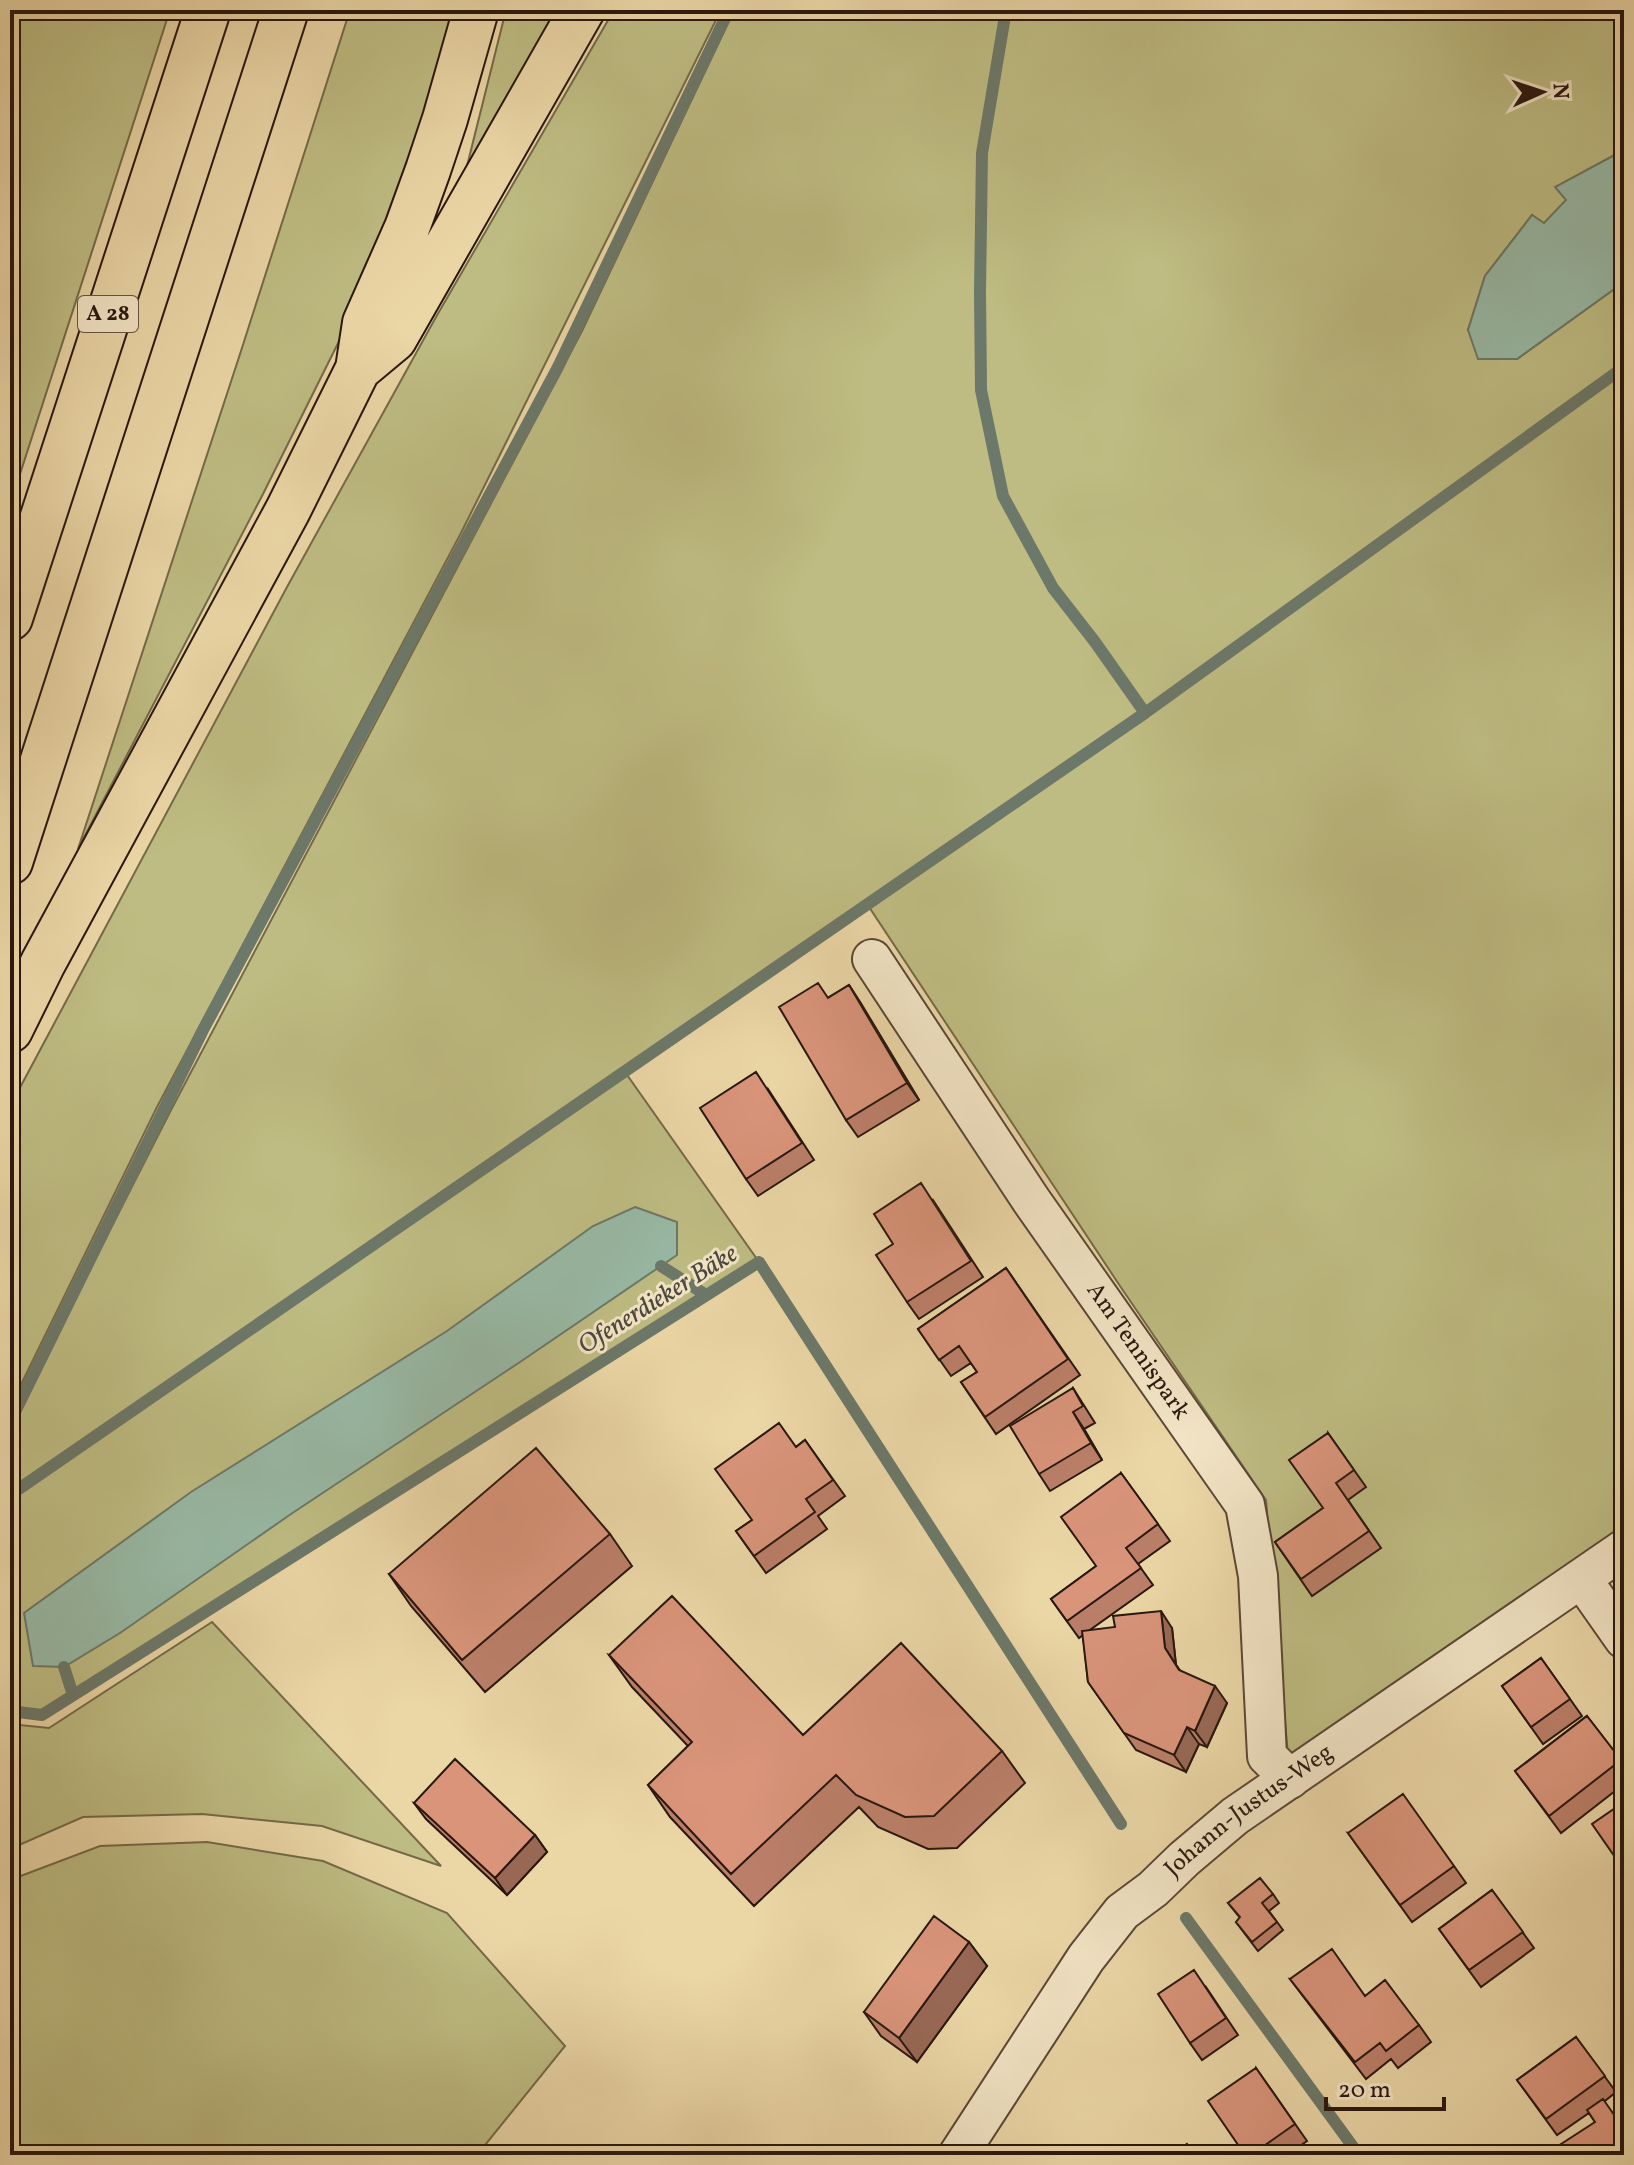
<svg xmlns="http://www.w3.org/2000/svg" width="1634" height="2165" viewBox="0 0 1634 2165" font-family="Vollkorn,serif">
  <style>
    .green { fill: #bebc82; stroke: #746a48; stroke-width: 2 }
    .water { fill: #98b9a5; stroke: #6c7869; stroke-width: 2 }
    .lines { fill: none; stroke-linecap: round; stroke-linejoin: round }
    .stream { stroke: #6c7869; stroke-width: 12 }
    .minor-casing { stroke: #5a4735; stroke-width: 42 }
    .highway-casing { stroke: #29170f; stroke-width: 48 }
    .minor { stroke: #f2e4c5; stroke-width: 38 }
    .highway { stroke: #ebd6a6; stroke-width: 44 }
    .wall { fill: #bb7f69; stroke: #29170f; stroke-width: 2 }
    .shaded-wall { fill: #986855; stroke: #29170f; stroke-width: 2 }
    .building { fill: #d9947a; stroke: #29170f; stroke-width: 2 }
    .labels { text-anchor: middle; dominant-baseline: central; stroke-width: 6; stroke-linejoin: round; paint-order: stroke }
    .shield { fill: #f2e4c5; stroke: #655446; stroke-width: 2 }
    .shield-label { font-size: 22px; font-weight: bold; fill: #29170f }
    .street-label { font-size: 24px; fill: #29170f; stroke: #f2e4c5 }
    .water-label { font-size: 26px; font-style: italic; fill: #4a483c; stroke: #f2e4c5 }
  </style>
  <rect width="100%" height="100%" fill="#ebd6a6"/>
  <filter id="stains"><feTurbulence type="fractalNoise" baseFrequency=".0025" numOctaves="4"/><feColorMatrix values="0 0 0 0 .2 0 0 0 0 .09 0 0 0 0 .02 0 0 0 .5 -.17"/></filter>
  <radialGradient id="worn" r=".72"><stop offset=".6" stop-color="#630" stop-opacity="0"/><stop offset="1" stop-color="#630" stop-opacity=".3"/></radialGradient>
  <!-- green -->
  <path class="green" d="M 16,10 L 170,10 L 10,505 L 10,29 Z
    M 350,10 L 458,10 L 365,289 L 263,494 L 78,849 L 241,351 Z
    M 506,10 L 563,10 L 462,186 Z
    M 614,10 L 721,10 L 461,533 L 157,1107 L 10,1407 L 10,1111 L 15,1097 L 287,587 L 436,317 Z
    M 734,10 L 1624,10 L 1624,150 L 1556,187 L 1567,200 L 1544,224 L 1532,215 L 1485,276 L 1468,330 L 1517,359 L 1624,282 L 1624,1530 L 1290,1779 L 1266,1500 L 1120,1286 L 867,904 L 625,1072 L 759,1262 L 42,1715 L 10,1711 L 10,1426 L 171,1110 L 582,331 Z
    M 212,1622 L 441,1866 L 322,1826 L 202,1814 L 83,1817 L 10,1849 L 10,1724 L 49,1728 Z
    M 207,1842 L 323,1861 L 447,1913 L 565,2046 L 477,2155 L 10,2155 L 10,1880 L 100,1846 Z"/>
  <!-- water -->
  <path class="water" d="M 1624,150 L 1624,282 L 1517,359 L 1478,359 L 1468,330 L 1485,276 L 1532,215 L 1544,223 L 1566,200 L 1555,187 Z
    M 635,1207 L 677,1222 L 677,1255 L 523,1360 L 291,1514 L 120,1633 L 64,1667 L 33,1666 L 24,1613 L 191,1492 L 447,1331 L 593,1226 Z"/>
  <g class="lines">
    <!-- stream -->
    <path class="stream" d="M 1006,10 L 982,153 L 980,292 L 981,390 L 1003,496 L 1053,588 L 1095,642 L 1145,713
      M 661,1266 L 706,1295
      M 10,1422 L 203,1030 L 558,367 L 729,10
      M 10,1495 L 1145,713 L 1624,367
      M 64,1667 L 73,1695
      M 10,1711 L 42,1715 L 759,1262 L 1121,1824
      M 1186,1918 L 1359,2155"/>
    <defs>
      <g id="minor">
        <path id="s1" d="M 872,959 L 1031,1200 L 1245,1505 L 1258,1576 L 1267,1756 L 1290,1779"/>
        <path d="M 1580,1580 L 1591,1592 L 1624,1639"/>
        <path id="s2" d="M 958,2155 L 1086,1958 L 1122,1912 L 1153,1889 L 1184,1859 L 1235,1816 L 1624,1549"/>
      </g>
      <path id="highway" d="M 358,369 L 394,339 L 582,10
        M 10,618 L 208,10
        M 10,862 L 286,10
        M 10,1030 L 43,963 L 288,510 L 358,369 L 365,323 L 407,228 L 428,170 L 445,119 L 476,10"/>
    </defs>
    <!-- minor casing -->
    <use href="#minor" class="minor-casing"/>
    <!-- highway casing -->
    <use href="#highway" class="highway-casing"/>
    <!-- minor -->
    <use href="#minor" class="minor"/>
    <!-- highway -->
    <use href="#highway" class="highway"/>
  </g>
  <!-- wall -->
  <path class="wall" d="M 849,985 L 860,1002 L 919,1100 L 858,1137 L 846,1120 L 829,997 Z
    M 768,1089 L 814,1160 L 758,1196 L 746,1179 Z
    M 933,1200 L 983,1277 L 919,1319 L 907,1302 L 893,1244 Z
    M 1006,1268 L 1080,1375 L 996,1434 L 961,1382 L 977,1372 L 971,1363 L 951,1376 L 918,1329 Z
    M 1073,1388 L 1095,1423 L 1084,1429 L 1102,1460 L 1050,1491 L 1039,1474 Z
    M 1328,1433 L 1366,1487 L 1348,1500 L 1381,1548 L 1312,1596 L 1275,1542 L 1323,1508 Z
    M 805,1440 L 845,1496 L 818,1516 L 827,1529 L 766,1573 L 736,1531 L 752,1520 L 796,1447 Z
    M 1121,1473 L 1170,1541 L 1138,1564 L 1153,1585 L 1090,1630 L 1172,1628 L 1176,1665 L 1180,1671 L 1227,1703 L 1207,1747 L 1199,1744 L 1186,1772 L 1136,1750 L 1088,1682 L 1083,1635 L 1079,1638 L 1051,1599 L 1096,1566 Z
    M 610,1534 L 632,1566 L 485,1692 L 411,1606 L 389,1574 Z
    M 609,1655 L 803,1735 L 1002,1751 L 1025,1783 L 957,1848 L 928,1849 L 878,1827 L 859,1807 L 754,1906 L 670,1817 L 648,1785 L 688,1746 L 632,1687 Z
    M 1541,1658 L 1582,1716 L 1543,1744 L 1502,1686 Z
    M 1587,1716 L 1624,1764 L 1624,1784 L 1561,1833 L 1515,1771 Z
    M 414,1803 L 535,1835 L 547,1852 L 507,1895 L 426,1819 Z
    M 1348,1833 L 1454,1866 L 1466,1883 L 1412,1922 Z
    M 1492,1890 L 1534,1948 L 1481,1987 L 1439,1929 Z
    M 1273,1894 L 1279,1903 L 1269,1911 L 1283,1930 L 1258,1951 L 1236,1922 L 1240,1918 L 1228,1903 Z
    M 969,1942 L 987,1966 L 917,2062 L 881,2036 L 864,2012 Z
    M 1290,1979 L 1365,1996 L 1419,2025 L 1431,2042 L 1398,2068 L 1391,2059 L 1366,2079 Z
    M 1206,1987 L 1238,2035 L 1202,2060 L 1190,2043 Z
    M 1576,2037 L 1616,2092 L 1605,2101 L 1595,2122 L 1589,2113 L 1557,2135 L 1517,2080 Z
    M 1256,2068 L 1307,2141 L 1287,2155 L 1245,2155 Z"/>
  <!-- shaded-wall -->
  <path class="shaded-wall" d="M 849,985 L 860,1002 L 919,1100 L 907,1083 Z
    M 1073,1412 L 1084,1429 L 1102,1460 L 1091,1443 Z
    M 1161,1611 L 1172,1628 L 1176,1665 L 1191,1687 L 1165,1648 Z
    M 1215,1686 L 1227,1703 L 1207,1747 L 1195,1731 Z
    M 1187,1727 L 1199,1744 L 1186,1772 L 1174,1755 Z
    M 535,1835 L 547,1852 L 507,1895 L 495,1878 Z
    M 969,1942 L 987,1966 L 917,2062 L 899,2038 Z"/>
  <!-- building -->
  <path class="building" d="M 818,983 L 828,998 L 849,985 L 907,1083 L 846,1120 L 779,1007 Z
    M 756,1072 L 802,1143 L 746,1179 L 700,1108 Z
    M 921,1183 L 971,1261 L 907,1302 L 876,1255 L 893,1244 L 874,1214 Z
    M 1006,1268 L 1068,1359 L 985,1417 L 961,1382 L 977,1372 L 959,1346 L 939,1360 L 918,1329 Z
    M 1073,1388 L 1083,1406 L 1073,1412 L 1091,1443 L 1039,1474 L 1010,1426 Z
    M 779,1423 L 796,1447 L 805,1440 L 833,1480 L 806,1499 L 815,1512 L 754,1556 L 736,1531 L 752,1520 L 715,1469 Z
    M 1328,1433 L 1354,1470 L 1336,1483 L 1369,1531 L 1301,1579 L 1275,1542 L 1323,1508 L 1289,1460 Z
    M 536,1448 L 610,1534 L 462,1660 L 389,1574 Z
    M 1121,1473 L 1158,1524 L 1126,1548 L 1141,1568 L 1067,1621 L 1051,1599 L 1096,1566 L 1061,1517 Z
    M 672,1596 L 803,1735 L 901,1643 L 1002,1751 L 934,1816 L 905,1817 L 856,1795 L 836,1775 L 731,1874 L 648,1785 L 692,1742 L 609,1655 Z
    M 1161,1611 L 1165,1648 L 1179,1670 L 1215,1686 L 1195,1731 L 1187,1727 L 1174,1755 L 1124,1733 L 1088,1682 L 1082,1631 L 1115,1627 L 1113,1616 Z
    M 1541,1658 L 1570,1699 L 1531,1727 L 1502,1686 Z
    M 1587,1716 L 1621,1760 L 1549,1816 L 1515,1771 Z
    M 455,1759 L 535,1835 L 495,1878 L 414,1803 Z
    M 1403,1794 L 1454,1866 L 1400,1905 L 1348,1833 Z
    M 1624,1802 L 1624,1870 L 1592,1824 Z
    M 1260,1878 L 1273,1894 L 1262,1903 L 1277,1922 L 1252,1942 L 1236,1922 L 1240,1917 L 1228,1903 Z
    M 1492,1890 L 1523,1932 L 1469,1970 L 1439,1929 Z
    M 934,1916 L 969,1942 L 899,2038 L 864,2012 Z
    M 1332,1949 L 1365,1996 L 1385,1980 L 1419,2025 L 1386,2051 L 1380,2043 L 1355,2062 L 1290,1979 Z
    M 1194,1970 L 1226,2018 L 1190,2043 L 1158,1994 Z
    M 1576,2037 L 1605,2076 L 1546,2119 L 1517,2080 Z
    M 1256,2068 L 1295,2124 L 1251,2155 L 1245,2155 L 1208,2101 Z
    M 1603,2099 L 1624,2129 L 1624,2155 L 1564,2155 L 1558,2146 L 1595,2122 L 1587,2110 Z
    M 1187,2144 L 1194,2155 L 1170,2155 Z"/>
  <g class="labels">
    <!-- shield labels -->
    <rect class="shield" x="78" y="296" width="60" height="36" rx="6"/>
    <g class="shield-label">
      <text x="108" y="314">A 28</text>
    </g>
    <!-- street labels -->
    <g class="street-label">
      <text stroke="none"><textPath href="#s1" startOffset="474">Am Tennispark</textPath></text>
      <text stroke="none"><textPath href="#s2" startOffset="456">Johann-Justus-Weg</textPath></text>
    </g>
    <!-- water labels -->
    <g class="water-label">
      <text transform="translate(658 1300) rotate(-32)">Ofenerdieker Bäke</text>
    </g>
  </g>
  <!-- margin -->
  <rect width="1634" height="2165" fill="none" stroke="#ebd6a6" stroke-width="40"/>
  <rect x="12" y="12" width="1610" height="2141" fill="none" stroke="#29170f" stroke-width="4"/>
  <rect x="20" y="20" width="1594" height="2125" fill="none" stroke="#29170f" stroke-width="2"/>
  <!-- north arrow -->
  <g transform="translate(1542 92) rotate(87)" stroke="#f2e4c5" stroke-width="6" paint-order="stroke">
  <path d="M0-6L14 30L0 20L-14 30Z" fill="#29170f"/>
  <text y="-12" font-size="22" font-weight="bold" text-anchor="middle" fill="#29170f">N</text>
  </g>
  <!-- scale -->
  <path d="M1326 2097v12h118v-12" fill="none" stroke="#29170f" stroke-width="4"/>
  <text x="1338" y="2097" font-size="24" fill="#29170f" stroke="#f2e4c5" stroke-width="6" paint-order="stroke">20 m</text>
  <rect width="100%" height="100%" filter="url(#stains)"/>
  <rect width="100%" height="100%" fill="url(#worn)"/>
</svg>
